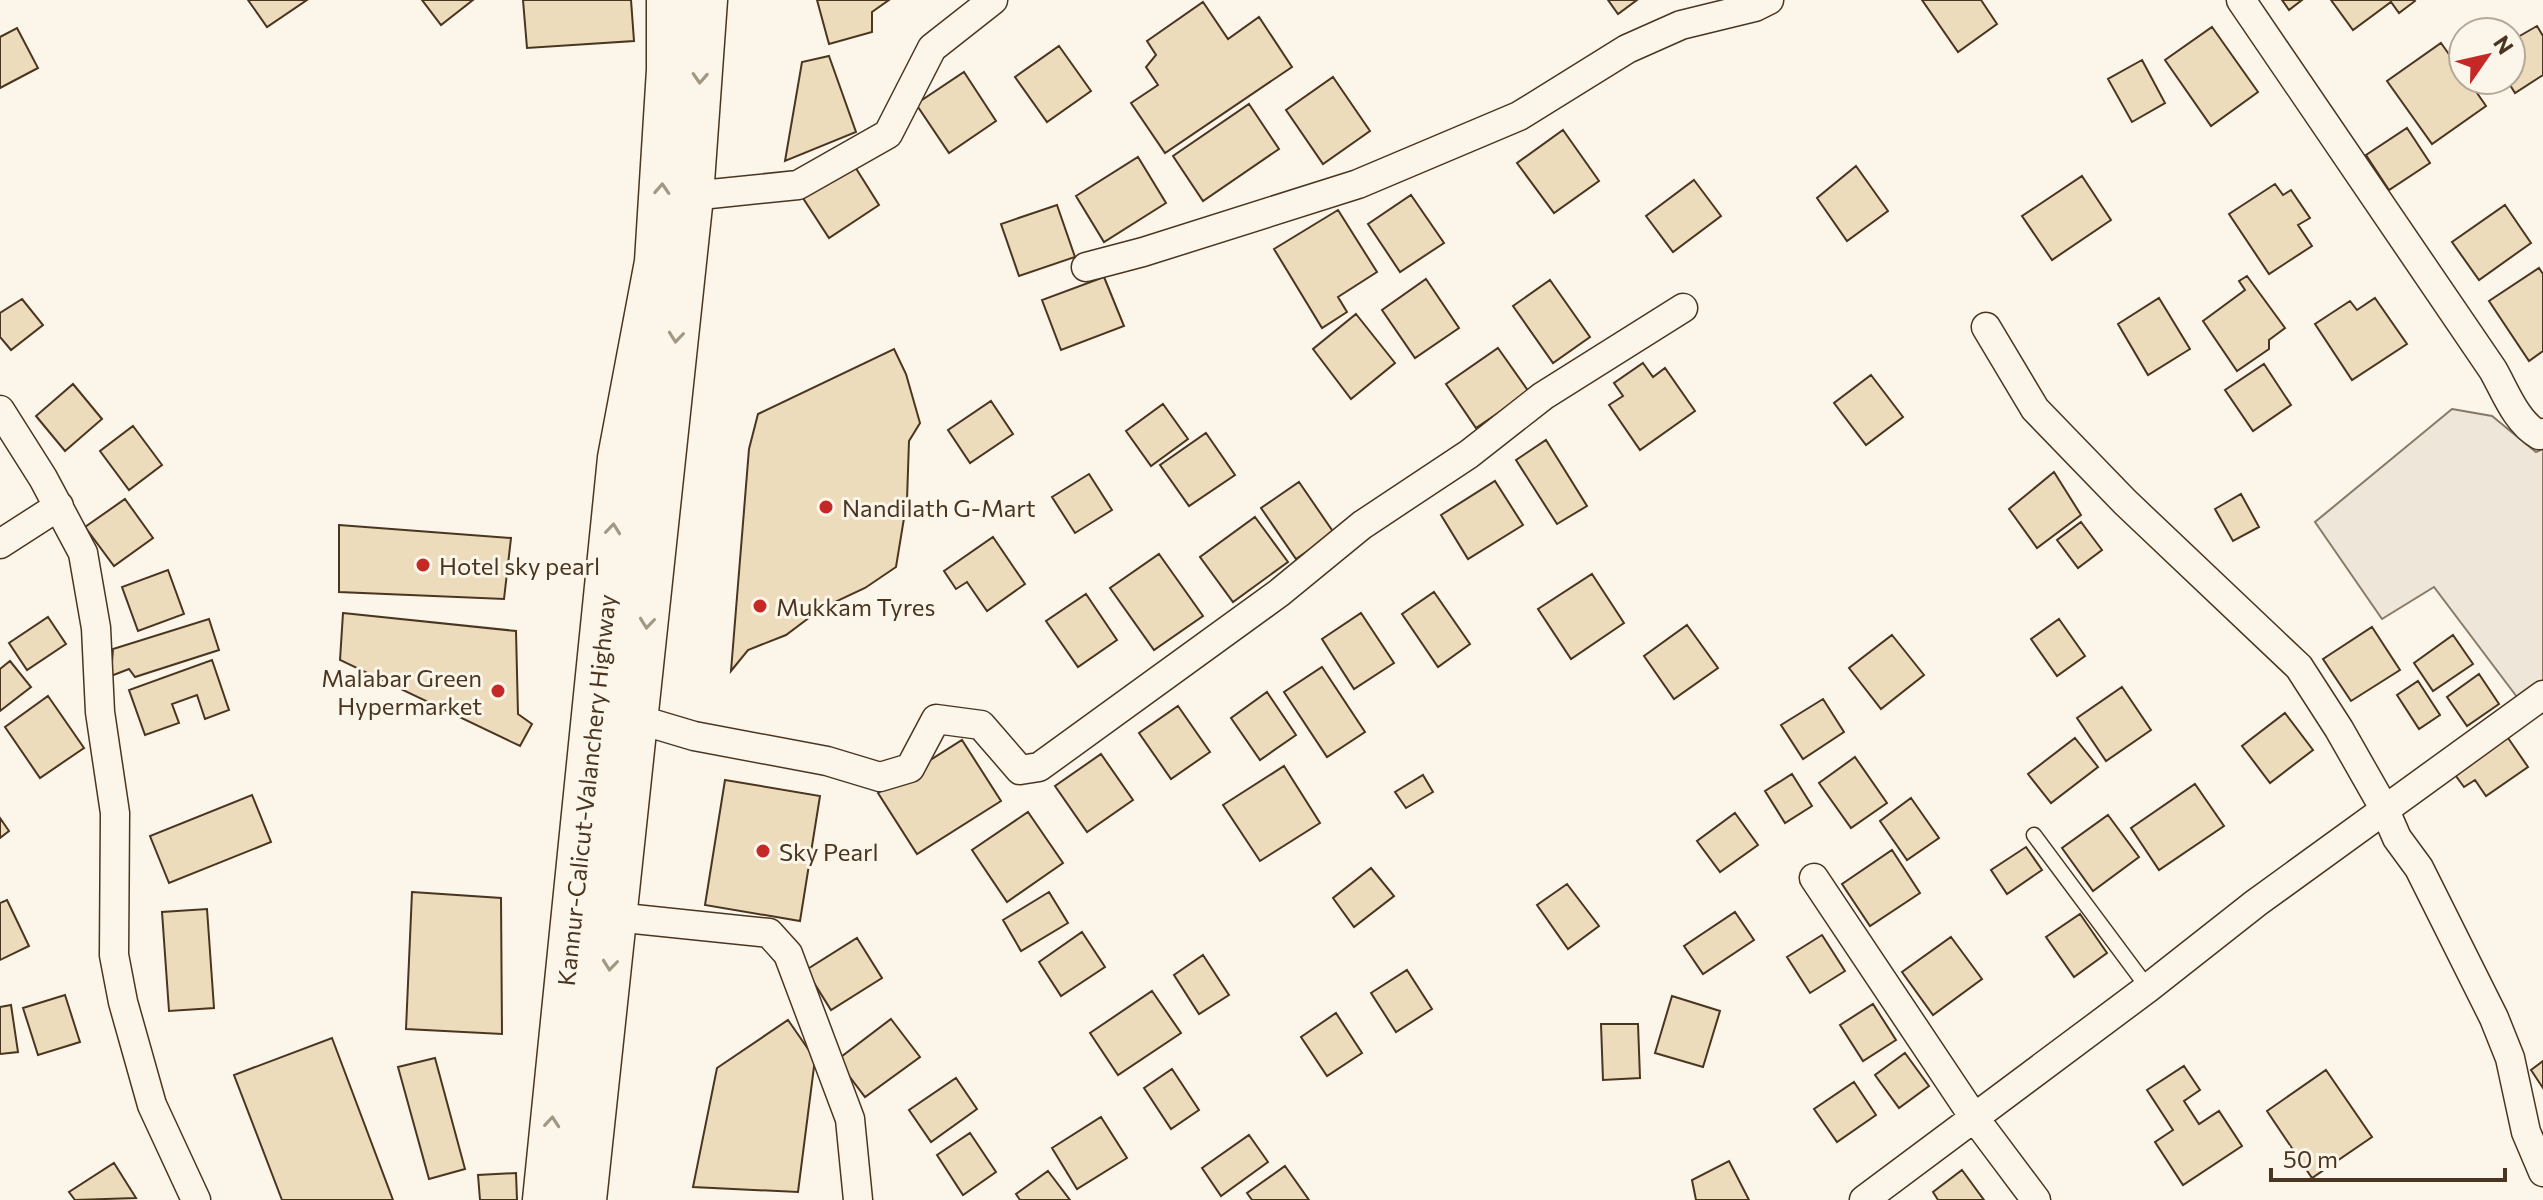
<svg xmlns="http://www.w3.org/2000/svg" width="2543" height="1200" viewBox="0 0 2543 1200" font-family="Commissioner,sans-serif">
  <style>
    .green { fill: #ede6d9; stroke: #887966; stroke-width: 2 }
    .building { fill: #ecdcbc; stroke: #4a3520; stroke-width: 2 }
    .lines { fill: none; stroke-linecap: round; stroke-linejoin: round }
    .lane-casing { stroke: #4a3520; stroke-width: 17 }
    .street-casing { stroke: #4a3520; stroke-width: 31 }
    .highway-casing { stroke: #4a3520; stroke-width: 47 }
    .lane { stroke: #fbf6e9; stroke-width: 14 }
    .street { stroke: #fbf6e9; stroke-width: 28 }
    .highway { stroke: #fbf6e9; stroke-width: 44 }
    .oneway { stroke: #a29684 }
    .poi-dot { fill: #c62828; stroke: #fbf6e9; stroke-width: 3 }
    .labels { text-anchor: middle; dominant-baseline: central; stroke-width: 6; stroke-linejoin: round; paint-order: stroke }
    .poi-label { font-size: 24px; fill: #4a3520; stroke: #fbf6e9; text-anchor: start }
    .street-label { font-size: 24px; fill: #4a3520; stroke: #fbf6e9 }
  </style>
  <rect width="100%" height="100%" fill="#fbf6e9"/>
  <!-- green -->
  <path class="green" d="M 2452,409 L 2492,416 L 2536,452 L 2543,449 L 2543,685 L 2520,701 L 2434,587 L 2382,619 L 2315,522 Z"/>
  <!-- building -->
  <path class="building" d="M 248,0 L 307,0 L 267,27 Z
    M 422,0 L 473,0 L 441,25 Z
    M 523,0 L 631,0 L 634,41 L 527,48 Z
    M 817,0 L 889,0 L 872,12 L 872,32 L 829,44 Z
    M 1608,0 L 1637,0 L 1618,14 Z
    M 1922,0 L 1981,0 L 1997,24 L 1958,52 Z
    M 2282,0 L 2302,0 L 2289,10 Z
    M 2331,0 L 2414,0 L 2415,1 L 2399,13 L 2391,2 L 2353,30 Z
    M 1203,2 L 1228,39 L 1259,17 L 1292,67 L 1165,153 L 1131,103 L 1158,85 L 1146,67 L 1156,55 L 1147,41 Z
    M 2537,26 L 2543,36 L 2543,75 L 2515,93 L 2507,80 L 2511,80 L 2511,41 Z
    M 2212,27 L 2258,92 L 2211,126 L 2165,60 Z
    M 17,28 L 38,68 L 0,88 L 0,37 Z
    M 2441,43 L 2463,74 L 2463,80 L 2468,80 L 2486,106 L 2432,144 L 2387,81 Z
    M 1059,46 L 1091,91 L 1047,122 L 1015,77 Z
    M 829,56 L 856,132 L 785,161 L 802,62 Z
    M 2142,60 L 2165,103 L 2132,122 L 2108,79 Z
    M 964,72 L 996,121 L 949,153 L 916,104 Z
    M 1333,77 L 1370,131 L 1323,164 L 1286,110 Z
    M 1249,104 L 1279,149 L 1203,201 L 1173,156 Z
    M 2407,128 L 2430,163 L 2389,190 L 2366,155 Z
    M 1563,130 L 1599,181 L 1554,213 L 1517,163 Z
    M 1138,157 L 1166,203 L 1104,242 L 1076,196 Z
    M 852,162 L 879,205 L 829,238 L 801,195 Z
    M 1856,166 L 1888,211 L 1847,241 L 1817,198 Z
    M 2082,176 L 2111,220 L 2052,260 L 2022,216 Z
    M 1694,180 L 1721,216 L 1673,252 L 1646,216 Z
    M 2275,184 L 2283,195 L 2291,190 L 2310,218 L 2298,225 L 2312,246 L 2269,274 L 2229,214 Z
    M 1411,195 L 1444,243 L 1400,272 L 1368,224 Z
    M 1057,205 L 1075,257 L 1019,276 L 1001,224 Z
    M 2505,205 L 2531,243 L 2479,280 L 2452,242 Z
    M 1338,210 L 1377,272 L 1338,297 L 1347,312 L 1322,328 L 1274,249 Z
    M 2539,268 L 2543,274 L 2543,351 L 2529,361 L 2489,301 Z
    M 2247,276 L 2285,328 L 2269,340 L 2269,349 L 2237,371 L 2203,321 L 2245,290 L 2239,281 Z
    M 1104,277 L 1124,326 L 1061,350 L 1042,300 Z
    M 1426,279 L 1459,328 L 1415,358 L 1382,310 Z
    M 1550,280 L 1590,337 L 1553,363 L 1513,306 Z
    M 2159,298 L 2190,349 L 2148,375 L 2118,324 Z
    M 2375,298 L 2407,344 L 2352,380 L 2315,324 L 2350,301 L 2357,310 Z
    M 22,299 L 43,325 L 11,350 L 0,337 L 0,313 Z
    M 1356,314 L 1395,363 L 1351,399 L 1313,349 Z
    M 1498,348 L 1529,392 L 1476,428 L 1446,384 Z
    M 894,349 L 906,374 L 920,423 L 909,441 L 907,500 L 896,567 L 865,588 L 822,608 L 786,635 L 748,650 L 731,671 L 749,449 L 758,414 Z
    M 1643,363 L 1653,377 L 1665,368 L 1695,411 L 1640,450 L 1609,405 L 1623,396 L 1614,383 Z
    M 2264,364 L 2291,405 L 2253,431 L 2225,390 Z
    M 1871,375 L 1903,417 L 1866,445 L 1834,403 Z
    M 73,384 L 102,419 L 65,451 L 36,416 Z
    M 991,401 L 1013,434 L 970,463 L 948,430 Z
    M 1163,404 L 1188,439 L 1151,466 L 1126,431 Z
    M 133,426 L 162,465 L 129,490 L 100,451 Z
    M 1206,433 L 1235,475 L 1189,506 L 1160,465 Z
    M 1546,440 L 1587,506 L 1557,524 L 1516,460 Z
    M 2054,472 L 2081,515 L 2037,548 L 2009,509 Z
    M 1089,474 L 1112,510 L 1075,533 L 1052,497 Z
    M 1495,481 L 1523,525 L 1468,559 L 1441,515 Z
    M 1299,482 L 1334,533 L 1296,559 L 1261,508 Z
    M 2241,494 L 2259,527 L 2233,541 L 2215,509 Z
    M 125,499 L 153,538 L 114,566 L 85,527 Z
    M 1255,517 L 1288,562 L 1233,602 L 1200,557 Z
    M 2081,522 L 2102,550 L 2078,568 L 2057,540 Z
    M 339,525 L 511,538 L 504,599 L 339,592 Z
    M 993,537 L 1025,584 L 987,611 L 967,582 L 956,589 L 944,571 Z
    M 1159,554 L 1203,616 L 1154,650 L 1110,588 Z
    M 168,570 L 184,614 L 138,631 L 122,587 Z
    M 1592,574 L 1624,623 L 1571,659 L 1538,609 Z
    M 1434,592 L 1470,644 L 1438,667 L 1402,614 Z
    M 1086,594 L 1117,640 L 1078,667 L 1046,621 Z
    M 343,613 L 516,631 L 518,714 L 532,724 L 520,746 L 340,660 Z
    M 1361,613 L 1394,663 L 1354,689 L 1322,639 Z
    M 48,617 L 66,644 L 27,670 L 9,643 Z
    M 209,619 L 219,650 L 135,677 L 129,669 L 111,676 L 113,649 Z
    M 2059,619 L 2085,656 L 2057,676 L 2031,639 Z
    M 1687,625 L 1718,668 L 1674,699 L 1644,656 Z
    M 2372,627 L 2400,670 L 2351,701 L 2323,659 Z
    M 1892,635 L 1924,675 L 1881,709 L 1849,668 Z
    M 2453,635 L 2473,664 L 2433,691 L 2414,663 Z
    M 212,660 L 229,710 L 205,719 L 197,695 L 172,704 L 179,723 L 145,735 L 129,690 Z
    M 10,661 L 31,687 L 0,711 L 0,669 Z
    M 1322,667 L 1365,732 L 1327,757 L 1284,692 Z
    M 2479,674 L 2499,704 L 2467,726 L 2447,697 Z
    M 2418,681 L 2440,715 L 2419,729 L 2397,695 Z
    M 2122,687 L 2151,730 L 2106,761 L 2077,718 Z
    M 1267,692 L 1296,735 L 1260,760 L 1231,718 Z
    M 48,696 L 84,748 L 40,778 L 5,727 Z
    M 1823,699 L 1844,732 L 1803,759 L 1781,725 Z
    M 1178,706 L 1210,752 L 1171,779 L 1139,733 Z
    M 2285,713 L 2313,750 L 2270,783 L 2242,746 Z
    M 2506,735 L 2528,767 L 2486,796 L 2475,780 L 2464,787 L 2453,772 Z
    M 2075,738 L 2098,767 L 2051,803 L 2028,774 Z
    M 962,740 L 1001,801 L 917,854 L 878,793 Z
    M 1101,754 L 1133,800 L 1087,832 L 1055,786 Z
    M 1855,757 L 1887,803 L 1851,828 L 1819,783 Z
    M 1284,766 L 1320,823 L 1260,861 L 1223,805 Z
    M 1792,774 L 1812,806 L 1785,823 L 1765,791 Z
    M 1423,775 L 1433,792 L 1406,808 L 1395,792 Z
    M 725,780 L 820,796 L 800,921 L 705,905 Z
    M 2195,784 L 2224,826 L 2159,870 L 2131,828 Z
    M 252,795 L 271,842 L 169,883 L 150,836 Z
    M 1911,798 L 1939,838 L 1907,860 L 1880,821 Z
    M 1028,812 L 1063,863 L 1007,902 L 972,850 Z
    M 1735,813 L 1758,845 L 1720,872 L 1697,841 Z
    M 2108,815 L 2139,857 L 2093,891 L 2062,848 Z
    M 0,818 L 9,831 L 0,838 Z
    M 2026,847 L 2042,870 L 2007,894 L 1991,870 Z
    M 1892,850 L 1920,893 L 1870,926 L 1842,884 Z
    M 1371,868 L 1394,896 L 1354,927 L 1333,898 Z
    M 1567,884 L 1599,926 L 1568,949 L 1537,905 Z
    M 412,892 L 501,898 L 502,1034 L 406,1029 Z
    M 1049,892 L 1068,923 L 1021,951 L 1003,920 Z
    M 7,900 L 29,946 L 0,960 L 0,903 Z
    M 207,909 L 214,1008 L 169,1011 L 162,912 Z
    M 1735,912 L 1754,940 L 1703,974 L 1684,946 Z
    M 2080,914 L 2107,953 L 2074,977 L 2046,937 Z
    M 1082,932 L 1105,967 L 1061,996 L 1039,962 Z
    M 1822,935 L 1845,971 L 1810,993 L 1787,957 Z
    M 1951,937 L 1982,979 L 1933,1015 L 1902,972 Z
    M 857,938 L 882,978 L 831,1010 L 806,970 Z
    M 1203,955 L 1229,995 L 1199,1014 L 1174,975 Z
    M 1407,970 L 1432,1009 L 1396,1032 L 1371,993 Z
    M 1152,991 L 1181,1033 L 1118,1075 L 1090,1033 Z
    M 65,995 L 80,1042 L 38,1055 L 23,1008 Z
    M 1672,996 L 1720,1011 L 1703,1067 L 1655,1053 Z
    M 1873,1004 L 1896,1040 L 1863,1061 L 1840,1025 Z
    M 11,1005 L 18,1052 L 0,1054 L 0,1007 Z
    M 1336,1013 L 1362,1053 L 1327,1076 L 1301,1037 Z
    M 891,1019 L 920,1057 L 865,1097 L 837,1060 Z
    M 788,1020 L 815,1059 L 798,1192 L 693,1187 L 717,1068 Z
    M 1601,1024 L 1638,1024 L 1640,1078 L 1603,1080 Z
    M 332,1038 L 393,1200 L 282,1200 L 234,1075 Z
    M 1905,1053 L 1929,1086 L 1899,1108 L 1875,1075 Z
    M 435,1058 L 465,1169 L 429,1179 L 398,1067 Z
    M 2543,1061 L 2543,1088 L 2531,1070 Z
    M 2184,1066 L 2200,1090 L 2184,1101 L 2199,1124 L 2219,1111 L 2242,1146 L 2183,1185 L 2155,1142 L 2173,1130 L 2147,1090 Z
    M 1172,1069 L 1199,1110 L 1171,1129 L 1144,1088 Z
    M 2326,1070 L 2372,1137 L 2312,1178 L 2267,1111 Z
    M 956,1078 L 977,1109 L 931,1142 L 909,1110 Z
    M 1854,1082 L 1876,1115 L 1837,1142 L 1814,1109 Z
    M 1101,1117 L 1127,1158 L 1077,1189 L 1052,1148 Z
    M 970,1133 L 996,1172 L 963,1195 L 937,1155 Z
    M 1249,1135 L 1268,1162 L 1221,1196 L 1202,1168 Z
    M 1729,1161 L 1749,1200 L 1696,1200 L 1692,1180 Z
    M 114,1163 L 136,1198 L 75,1200 L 69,1192 Z
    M 1285,1166 L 1309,1200 L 1252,1200 L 1247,1193 Z
    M 1962,1170 L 1984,1200 L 1938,1200 L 1933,1192 Z
    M 1048,1171 L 1070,1200 L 1020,1200 L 1016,1194 Z
    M 516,1173 L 517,1200 L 480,1200 L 478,1175 Z"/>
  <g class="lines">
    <defs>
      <path id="lane" d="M 2034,835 L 2148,988"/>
      <path id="street" d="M 2241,0 L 2493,370 C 2505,391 2516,422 2539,435 L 2543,433
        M 691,196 L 798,185 L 888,134 L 932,48 L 993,0
        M 1086,267 L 1143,252 L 1358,184 L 1519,116 L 1627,49 L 1681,25 L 1755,7 L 1769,0
        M 1986,327 L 2035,409 L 2125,502 L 2299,667 L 2339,729 L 2384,808 L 2397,838 L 2419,868 L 2494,1018 L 2510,1058 L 2526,1132 L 2543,1172
        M 0,410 L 43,478 L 83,553 L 96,628 L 100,712 L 115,813 L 114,955 L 123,1002 L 152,1105 L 196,1200
        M 0,544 L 59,506
        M 637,719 L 694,736 L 827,761 L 880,777 L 910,768 L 936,719 L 981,725 L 1020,770 L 1039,767 L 1279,593 L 1362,525 L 1469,454 L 1543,396 L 1683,308
        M 1814,878 L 1973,1116 L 2036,1200
        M 615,917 L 769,933 L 788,954 L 850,1119 L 858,1200
        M 1864,1200 L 2148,988 L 2256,903 L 2543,695"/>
      <path id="highway" d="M 545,1200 L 620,458 L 657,262 L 669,70 L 669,0
        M 584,1200 L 691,196 L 705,0"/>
    </defs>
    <!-- lane casing -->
    <use href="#lane" class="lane-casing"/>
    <!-- street casing -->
    <use href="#street" class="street-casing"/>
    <!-- highway casing -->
    <use href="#highway" class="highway-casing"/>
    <!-- lane -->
    <use href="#lane" class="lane"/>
    <!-- street -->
    <use href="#street" class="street"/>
    <!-- highway -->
    <use href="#highway" class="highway"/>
  </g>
  <!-- one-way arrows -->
  <defs><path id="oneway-chevron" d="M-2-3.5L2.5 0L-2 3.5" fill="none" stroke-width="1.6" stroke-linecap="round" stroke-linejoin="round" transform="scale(2)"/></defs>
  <g class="oneway">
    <use href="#oneway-chevron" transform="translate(700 78) rotate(93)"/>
    <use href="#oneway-chevron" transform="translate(662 189) rotate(-87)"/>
    <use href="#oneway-chevron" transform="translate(676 337) rotate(96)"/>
    <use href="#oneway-chevron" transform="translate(613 529) rotate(-84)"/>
    <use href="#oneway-chevron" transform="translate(647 623) rotate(96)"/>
    <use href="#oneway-chevron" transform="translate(610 965) rotate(96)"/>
    <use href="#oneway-chevron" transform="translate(552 1122) rotate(-85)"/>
  </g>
  <!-- markers -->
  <g class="poi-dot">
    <circle cx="826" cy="507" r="8"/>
    <circle cx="423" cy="565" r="8"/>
    <circle cx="760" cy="606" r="8"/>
    <circle cx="498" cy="691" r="8"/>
    <circle cx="763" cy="851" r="8"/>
  </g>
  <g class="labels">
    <!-- poi labels -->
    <g class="poi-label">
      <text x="842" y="507">Nandilath G-Mart</text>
      <text x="439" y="565">Hotel sky pearl</text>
      <text x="776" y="606">Mukkam Tyres</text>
      <text x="482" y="677" text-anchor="end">Malabar Green<tspan x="482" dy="28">Hypermarket</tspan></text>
      <text x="779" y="851">Sky Pearl</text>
    </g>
    <!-- street labels -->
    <g class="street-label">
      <text transform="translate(586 790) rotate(-84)">Kannur-Calicut-Valanchery Highway</text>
    </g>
  </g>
  <!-- north arrow -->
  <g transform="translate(2487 56) rotate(56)"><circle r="38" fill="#fbf6e9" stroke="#b4a999" stroke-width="2"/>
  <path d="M0-6L14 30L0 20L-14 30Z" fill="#c62828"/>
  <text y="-12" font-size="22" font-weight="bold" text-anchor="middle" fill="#4a3520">N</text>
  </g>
  <!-- scale -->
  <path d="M2271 1168v12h234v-12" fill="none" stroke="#4a3520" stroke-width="4"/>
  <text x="2283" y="1168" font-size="24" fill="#4a3520" stroke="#fbf6e9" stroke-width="6" paint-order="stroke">50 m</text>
</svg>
